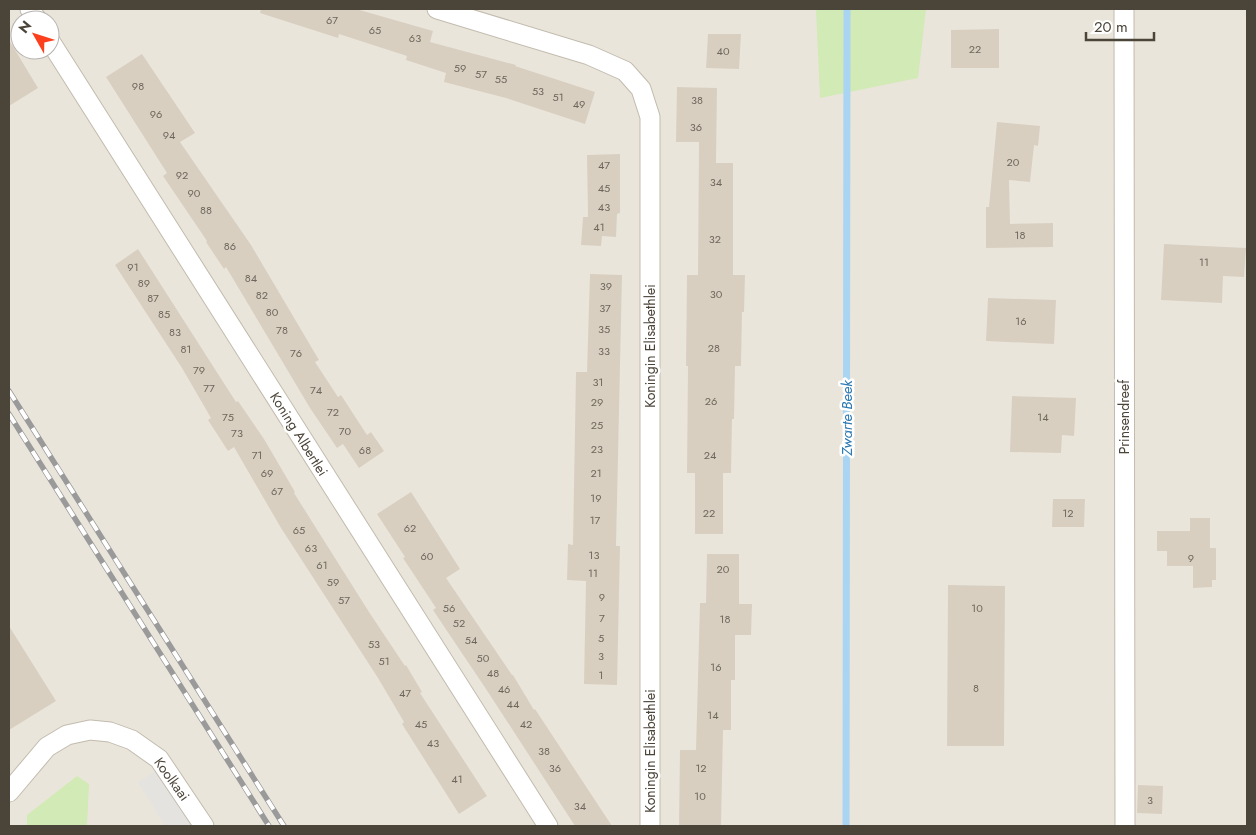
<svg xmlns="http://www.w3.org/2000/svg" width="1256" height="835" viewBox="0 0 1256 835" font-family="Jost,sans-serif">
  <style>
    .residential { fill: #eae5da; fill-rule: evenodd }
    .green { fill: #d2eab5 }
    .parking { fill: #e5e3e0 }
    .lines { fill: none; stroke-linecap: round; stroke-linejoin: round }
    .stream { stroke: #a9d4f2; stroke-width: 7 }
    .building { fill: #d8cfc1 }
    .minor-casing { stroke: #c2bbae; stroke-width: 21 }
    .minor { stroke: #fff; stroke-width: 19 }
    .rail-casing { stroke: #9a9a9a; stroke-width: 5.5 }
    .rail { stroke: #fff; stroke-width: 4; stroke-dasharray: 11; stroke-linecap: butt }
    .labels { text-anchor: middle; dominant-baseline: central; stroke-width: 5; stroke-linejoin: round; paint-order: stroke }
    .number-label { font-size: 11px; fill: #6e675b }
    .street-label { font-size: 14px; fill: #4b4439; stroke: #fff }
    .water-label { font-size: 15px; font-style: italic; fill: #2e7ab2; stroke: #fff }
  </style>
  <rect width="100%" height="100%" fill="#f6f3ec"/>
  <!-- residential -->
  <path class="residential" d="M 9,9 L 1247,9 L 1247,826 L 9,826 ZM 20,20 L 50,20 L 50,50 L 20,50 Z"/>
  <!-- green -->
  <path class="green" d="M 816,9 L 926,9 L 918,78 L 820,98 Z
    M 77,776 L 89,784 L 87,826 L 27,826 L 27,815 Z"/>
  <!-- parking -->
  <path class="parking" d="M 157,770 L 192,826 L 165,826 L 138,782 Z"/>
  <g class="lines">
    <!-- stream -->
    <path class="stream" d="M 846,826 L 847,9"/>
  </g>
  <!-- building -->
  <path class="building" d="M 261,9 L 356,9 L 433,31 L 430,42 L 516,65 L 515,66 L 595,92 L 585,124 L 506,98 L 444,82 L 446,73 L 406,60 L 407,56 L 339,34 L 338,38 L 260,13 Z
    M 999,29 L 999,68 L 951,68 L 951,30 Z
    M 708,34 L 741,34 L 739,69 L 706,68 Z
    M 9,40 L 38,88 L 9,106 Z
    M 142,54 L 195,133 L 180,142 L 251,245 L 319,360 L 315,362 L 338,397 L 341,395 L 367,435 L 371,432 L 384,451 L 359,468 L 343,444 L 337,448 L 310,408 L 226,267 L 224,269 L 206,242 L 207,241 L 163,176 L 167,173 L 106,77 Z
    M 677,87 L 717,88 L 716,163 L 733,163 L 733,275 L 745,275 L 744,312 L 742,312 L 741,366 L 735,366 L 734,419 L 732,419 L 731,473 L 723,473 L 723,534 L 695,534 L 695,473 L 687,473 L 688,366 L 686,366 L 687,275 L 698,275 L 699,142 L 676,142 Z
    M 997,122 L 1040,126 L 1038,146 L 1034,145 L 1030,182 L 1009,180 L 1010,224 L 1053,223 L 1053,247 L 986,248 L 986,207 L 989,207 Z
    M 620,154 L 620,213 L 617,214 L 616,237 L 602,236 L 601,246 L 581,245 L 583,217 L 588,217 L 587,155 Z
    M 1164,244 L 1246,248 L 1244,277 L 1223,276 L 1222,303 L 1161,300 Z
    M 138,249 L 236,402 L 238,401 L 264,439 L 295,492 L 294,493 L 369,612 L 405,666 L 406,665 L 422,692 L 420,693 L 487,796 L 459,814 L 402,724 L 404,722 L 378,678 L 281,528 L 234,447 L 228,451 L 208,420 L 211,418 L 182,368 L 115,265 Z
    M 590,274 L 622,275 L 616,546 L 620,546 L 617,685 L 584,684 L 586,581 L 567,580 L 568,544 L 573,545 L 576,372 L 587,372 Z
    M 988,298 L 1056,300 L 1054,344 L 986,341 Z
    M 1012,396 L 1076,398 L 1074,436 L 1062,435 L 1061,453 L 1010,452 Z
    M 411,492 L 460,569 L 446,578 L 512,675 L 513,675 L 534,710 L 535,709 L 612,826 L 575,826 L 486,689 L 433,610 L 436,608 L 403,558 L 405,557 L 377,514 Z
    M 1053,499 L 1085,499 L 1084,527 L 1052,527 Z
    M 1190,518 L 1210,518 L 1210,548 L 1216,548 L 1216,580 L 1212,580 L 1212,587 L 1193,588 L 1193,566 L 1167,566 L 1167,551 L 1157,551 L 1157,531 L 1190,531 Z
    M 707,554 L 739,554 L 739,604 L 752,604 L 751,635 L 735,635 L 735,680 L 731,680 L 731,730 L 723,730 L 721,826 L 679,826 L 680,750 L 696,750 L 700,603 L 706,603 Z
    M 948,585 L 1005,586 L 1004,746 L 947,746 Z
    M 9,626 L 56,701 L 9,730 Z
    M 1138,785 L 1163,786 L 1162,814 L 1137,813 Z"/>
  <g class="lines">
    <defs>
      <path id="minor" d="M 30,9 L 37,20
        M 437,9 L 589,55 L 625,71 L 641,89 L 650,117 L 650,826
        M 1124,9 L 1125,826
        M 50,41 L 548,826
        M 9,792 L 47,747 L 67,735 L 90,730 L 110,732 L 132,740 L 159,759 L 204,826"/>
    </defs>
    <!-- minor casing -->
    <use href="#minor" class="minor-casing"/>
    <!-- minor -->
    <use href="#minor" class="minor"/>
    <defs>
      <path id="rail" d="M 9,391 L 284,826
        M 9,414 L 269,826"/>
    </defs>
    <!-- rail casing -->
    <use href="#rail" class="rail-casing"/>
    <!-- rail -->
    <use href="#rail" class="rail"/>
  </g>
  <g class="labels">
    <!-- number labels -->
    <g class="number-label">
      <text x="332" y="20">67</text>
      <text x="375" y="30">65</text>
      <text x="415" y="38">63</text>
      <text x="975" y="49">22</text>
      <text x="723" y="51">40</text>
      <text x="460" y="68">59</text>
      <text x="481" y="74">57</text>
      <text x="501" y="79">55</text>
      <text x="138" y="86">98</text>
      <text x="538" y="91">53</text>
      <text x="558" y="97">51</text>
      <text x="697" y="100">38</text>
      <text x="579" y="104">49</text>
      <text x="156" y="114">96</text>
      <text x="696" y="127">36</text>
      <text x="169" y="135">94</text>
      <text x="1013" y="162">20</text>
      <text x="604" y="165">47</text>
      <text x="182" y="175">92</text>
      <text x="716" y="182">34</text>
      <text x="604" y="188">45</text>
      <text x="194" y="193">90</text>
      <text x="604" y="207">43</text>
      <text x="206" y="210">88</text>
      <text x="599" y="227">41</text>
      <text x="1020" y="235">18</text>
      <text x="715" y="239">32</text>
      <text x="230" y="246">86</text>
      <text x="1204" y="262">11</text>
      <text x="133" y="267">91</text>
      <text x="251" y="278">84</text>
      <text x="144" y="283">89</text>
      <text x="606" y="286">39</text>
      <text x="716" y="294">30</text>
      <text x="262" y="295">82</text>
      <text x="153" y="298">87</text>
      <text x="605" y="308">37</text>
      <text x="272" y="312">80</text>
      <text x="164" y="314">85</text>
      <text x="1021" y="321">16</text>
      <text x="604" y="329">35</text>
      <text x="282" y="330">78</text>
      <text x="175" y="332">83</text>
      <text x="714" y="348">28</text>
      <text x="186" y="349">81</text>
      <text x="604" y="351">33</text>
      <text x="296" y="353">76</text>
      <text x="199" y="370">79</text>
      <text x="598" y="382">31</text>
      <text x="209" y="388">77</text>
      <text x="316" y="390">74</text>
      <text x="711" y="401">26</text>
      <text x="597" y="402">29</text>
      <text x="333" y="412">72</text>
      <text x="228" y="417">75</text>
      <text x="1043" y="417">14</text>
      <text x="597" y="425">25</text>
      <text x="345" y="431">70</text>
      <text x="237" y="433">73</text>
      <text x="597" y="449">23</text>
      <text x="365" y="450">68</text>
      <text x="257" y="455">71</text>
      <text x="710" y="455">24</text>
      <text x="267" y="473">69</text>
      <text x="596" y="473">21</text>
      <text x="277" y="491">67</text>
      <text x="596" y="498">19</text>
      <text x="709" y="513">22</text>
      <text x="1068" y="513">12</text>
      <text x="595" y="520">17</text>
      <text x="410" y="528">62</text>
      <text x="299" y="530">65</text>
      <text x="311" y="548">63</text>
      <text x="594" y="555">13</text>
      <text x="427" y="556">60</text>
      <text x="1191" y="558">9</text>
      <text x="322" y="565">61</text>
      <text x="723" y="569">20</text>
      <text x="593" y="573">11</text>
      <text x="333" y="582">59</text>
      <text x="602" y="597">9</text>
      <text x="344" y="600">57</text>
      <text x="449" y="608">56</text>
      <text x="977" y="608">10</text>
      <text x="602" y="618">7</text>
      <text x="725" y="619">18</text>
      <text x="459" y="623">52</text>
      <text x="601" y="638">5</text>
      <text x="471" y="640">54</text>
      <text x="374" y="644">53</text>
      <text x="601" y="656">3</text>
      <text x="483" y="658">50</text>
      <text x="384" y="661">51</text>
      <text x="716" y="667">16</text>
      <text x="493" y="673">48</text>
      <text x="601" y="675">1</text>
      <text x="976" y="688">8</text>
      <text x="504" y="689">46</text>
      <text x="405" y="693">47</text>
      <text x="513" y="704">44</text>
      <text x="713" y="715">14</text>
      <text x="421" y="724">45</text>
      <text x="526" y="724">42</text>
      <text x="433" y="743">43</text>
      <text x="544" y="751">38</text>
      <text x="555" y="768">36</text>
      <text x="701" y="768">12</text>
      <text x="457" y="779">41</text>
      <text x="700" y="796">10</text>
      <text x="1150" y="800">3</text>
      <text x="580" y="806">34</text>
    </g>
    <!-- street labels -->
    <g class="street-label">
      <text transform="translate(650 346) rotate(-90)">Koningin Elisabethlei</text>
      <text transform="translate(1124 417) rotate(-90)">Prinsendreef</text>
      <text transform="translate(299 434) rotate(58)">Koning Albertlei</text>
      <text transform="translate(650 751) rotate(-90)">Koningin Elisabethlei</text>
      <text transform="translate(172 779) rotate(54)">Koolkaai</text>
    </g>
    <!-- water labels -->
    <g class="water-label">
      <text transform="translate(847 418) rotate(-90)">Zwarte Beek</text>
    </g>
  </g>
  <!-- border -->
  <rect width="1256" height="835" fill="none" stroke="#4b4439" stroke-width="20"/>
  <!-- north arrow -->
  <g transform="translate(35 35) rotate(309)"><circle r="24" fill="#ffffff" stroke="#b7b4b0"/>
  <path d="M0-4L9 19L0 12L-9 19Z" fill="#fc3f1d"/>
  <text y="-8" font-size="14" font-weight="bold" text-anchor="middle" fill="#4b4439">N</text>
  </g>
  <!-- scale -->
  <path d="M1086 32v8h68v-8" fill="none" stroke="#4b4439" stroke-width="2.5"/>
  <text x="1094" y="32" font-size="15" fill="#4b4439" stroke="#ffffff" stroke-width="4" paint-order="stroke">20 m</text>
</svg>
